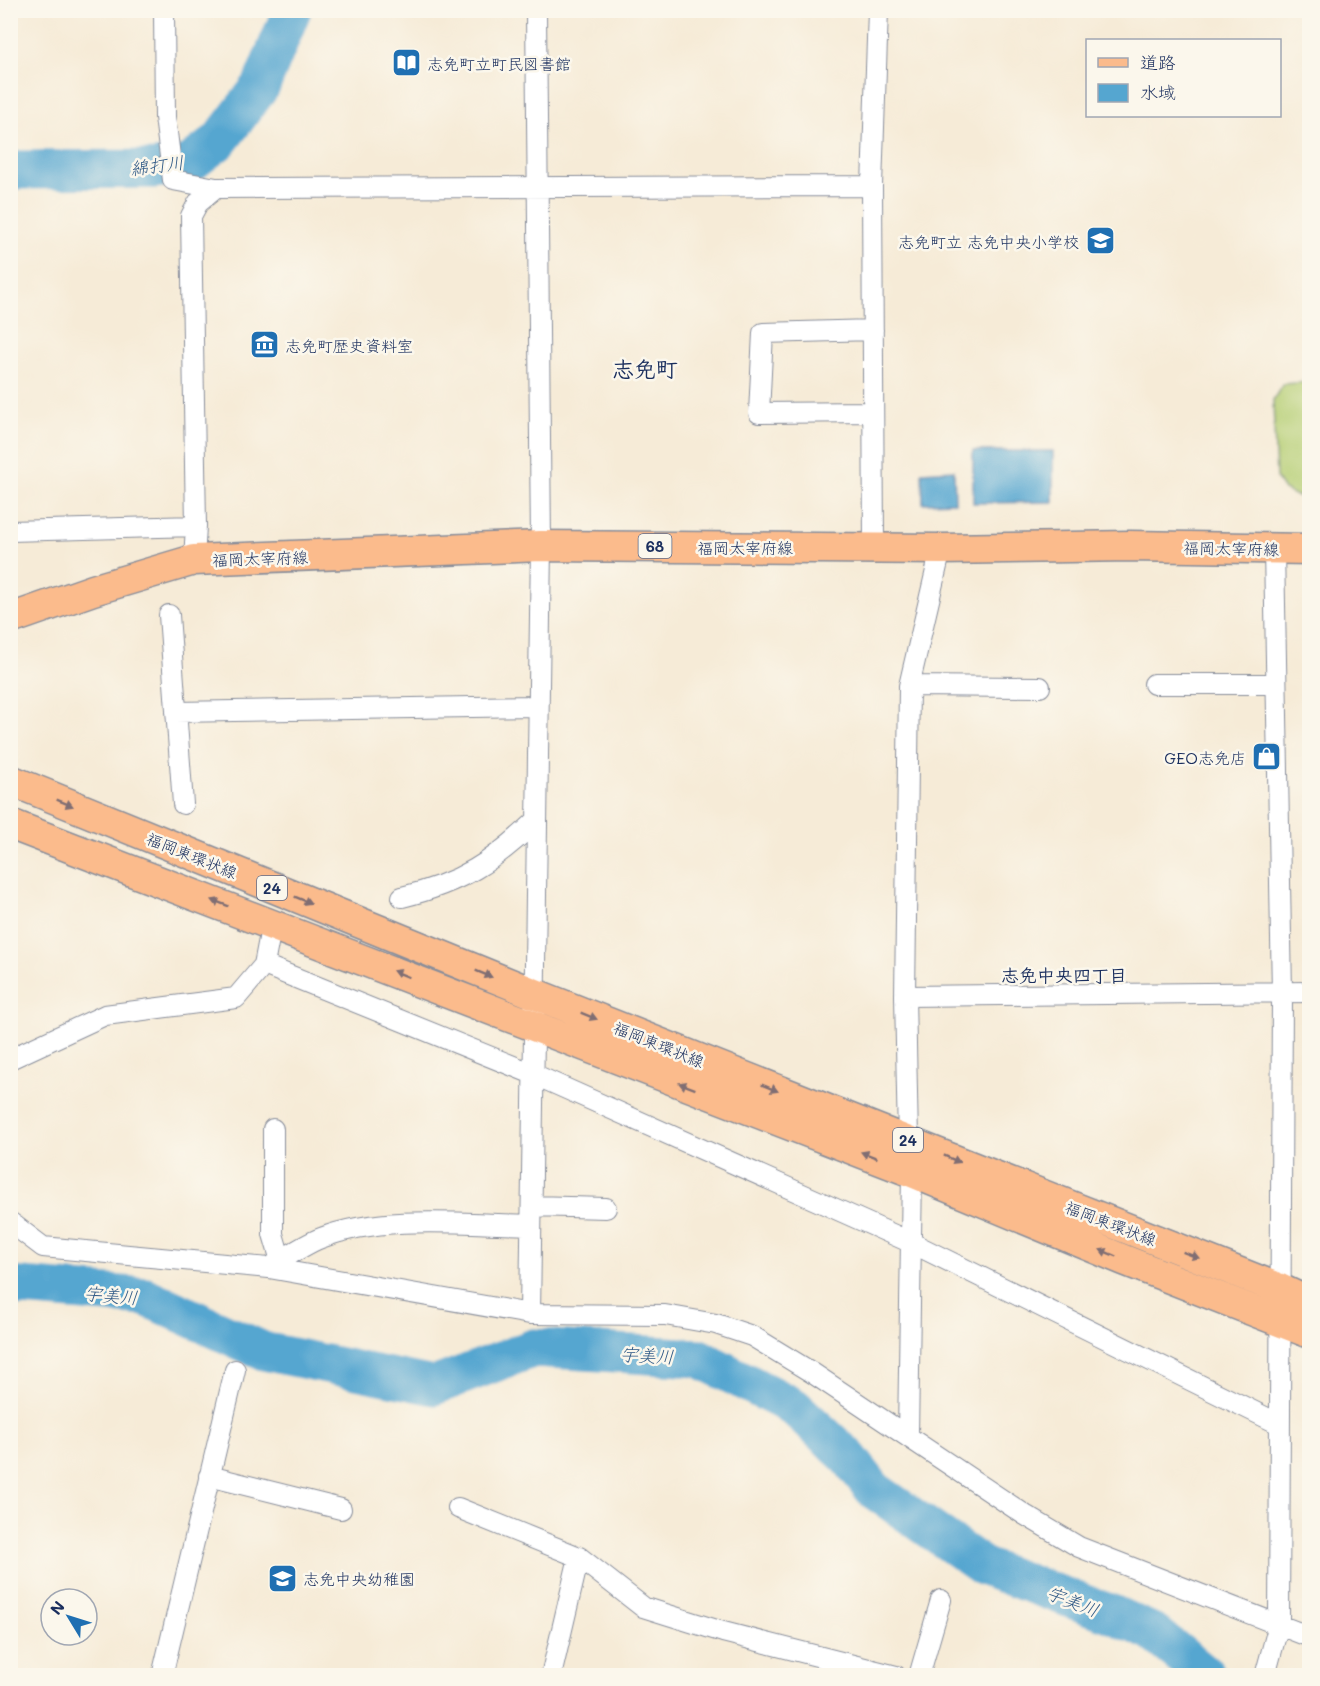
<svg xmlns="http://www.w3.org/2000/svg" width="1320" height="1686" viewBox="0 0 1320 1686" font-family="Mali,'Klee One',sans-serif">
  <style>
    .green { fill: #b5ce73; stroke: #687e68; stroke-width: 1.5 }
    .water { fill: #55a6d0; stroke: #386a97; stroke-width: 1.5 }
    .lines { fill: none; stroke-linecap: round; stroke-linejoin: round }
    .river { stroke: #55a6d0; stroke-width: 39 }
    .street-casing { stroke: #888d9a; stroke-width: 22 }
    .primary-casing { stroke: #888d9a; stroke-width: 33 }
    .street { stroke: #fff; stroke-width: 20 }
    .primary { stroke: #fbbb8c; stroke-width: 30 }
    .oneway { fill: #806e73 }
    .labels { text-anchor: middle; dominant-baseline: central; stroke-width: 5; stroke-linejoin: round; paint-order: stroke }
    .shield { fill: #fbf7ec; stroke: #5e6b89; stroke-width: 1.5 }
    .shield-label { font-size: 15px; font-weight: bold; fill: #1b2f5e }
    .poi-label { font-size: 16px; fill: #1b2f5e; stroke: #fbf7ec; text-anchor: start }
    .street-label { font-size: 16px; fill: #1b2f5e; stroke: #fbf7ec }
    .water-label { font-size: 18px; font-style: italic; fill: #2f5986; stroke: #fbf7ec }
    .neighbourhood-label { font-size: 18px; font-weight: bold; fill: #1b2f5e; stroke: #fbf7ec }
    .district-label { font-size: 22px; font-weight: bold; fill: #1b2f5e; stroke: #fbf7ec }
  </style>
  <rect width="100%" height="100%" fill="#fbf7ec"/>
  <filter id="ink" filterUnits="userSpaceOnUse"><feTurbulence type="fractalNoise" baseFrequency=".0167" numOctaves="2"/><feDisplacementMap in="SourceGraphic" scale="12" xChannelSelector="R" yChannelSelector="G"/><feConvolveMatrix kernelMatrix="1 2 1 2 8 2 1 2 1" color-interpolation-filters="sRGB"/></filter>
  <filter id="wash" filterUnits="userSpaceOnUse"><feTurbulence type="fractalNoise" baseFrequency=".008" numOctaves="4" result="noise"/><feDisplacementMap in="SourceGraphic" scale="24" xChannelSelector="R" yChannelSelector="G"/><feGaussianBlur stdDeviation="1.35" result="paint"/><feColorMatrix in="noise" values="0 0 0 0 0 0 0 0 0 0 0 0 0 0 0 0 0 1.4 0 .05"/><feComposite in="paint" operator="in"/></filter>
  <g filter="url(#wash)">
    <rect width="100%" height="100%" fill="#f6ebd7"/>
    <!-- green -->
    <path class="green" d="M 1309,382 L 1309,496 L 1296,496 L 1284,490 L 1276,478 L 1273,400 L 1283,384 Z"/>
    <!-- water -->
    <path class="water" d="M 973,451 L 1053,451 L 1053,502 L 973,503 Z
      M 954,470 L 955,502 L 923,503 L 922,472 Z"/>
    <g class="lines">
      <!-- river -->
      <path class="river" d="M 10,170 L 155,169 L 189,164 L 219,141 L 261,86 L 292,10
        M 10,1286 L 146,1297 L 263,1351 L 434,1386 L 534,1348 L 699,1358 L 794,1407 L 849,1458 L 874,1490 L 984,1567 L 1112,1614 L 1154,1633 L 1207,1676"/>
    </g>
  </g>
  <g filter="url(#ink)">
    <g class="lines">
      <defs>
        <path id="street" d="M 164,10 L 165,117 L 173,180 L 216,188 L 872,186
          M 873,330 L 763,333 L 759,413 L 873,412
          M 10,531 L 196,526
          M 874,548 L 872,186 L 878,10
          M 194,560 L 196,526 L 191,216 L 198,203 L 216,188
          M 169,615 L 183,804
          M 1154,684 L 1276,684
          M 909,686 L 1040,687
          M 176,712 L 538,706
          M 402,897 C 461,883 493,862 537,820
          M 264,965 L 533,1074 L 912,1243 L 1279,1424
          M 905,996 L 1310,992
          M 10,1059 L 105,1015 L 236,998 L 264,965 L 272,923
          M 273,1129 L 273,1234 L 281,1261
          M 908,1140 L 905,996 L 909,686 L 941,549
          M 532,1206 L 606,1208
          M 10,1222 L 43,1247 L 269,1268 L 530,1314 L 665,1315 L 716,1324 L 752,1336 L 811,1372 L 1025,1515 L 1079,1547 L 1310,1637
          M 269,1268 C 286,1257 303,1245 321,1238 C 383,1214 466,1224 531,1225
          M 530,1314 L 541,546 L 536,10
          M 908,1436 L 912,1172
          M 209,1476 L 341,1509
          M 458,1508 L 579,1557
          M 162,1676 L 235,1370
          M 551,1676 L 579,1557 L 643,1607 L 723,1632 L 896,1676
          M 919,1676 L 941,1600
          M 1265,1676 L 1279,1624 L 1282,993 L 1274,549"/>
        <path id="primary" d="M 10,619 L 93,590 L 194,560 L 541,546 L 941,549 L 1130,546 L 1310,549
          M 10,780 L 535,994 L 1280,1289 L 1310,1303
          M 10,824 L 912,1172 L 1124,1260 L 1310,1333"/>
      </defs>
      <!-- street casing -->
      <use href="#street" class="street-casing"/>
      <!-- primary casing -->
      <use href="#primary" class="primary-casing"/>
      <!-- street -->
      <use href="#street" class="street"/>
      <!-- primary -->
      <use href="#primary" class="primary"/>
    </g>
    <!-- one-way arrows -->
    <defs><path id="oneway-solid" d="M-6-.8H1V-3.2L6.5 0L1 3.2V.8H-6Z" transform="scale(1.5)"/></defs>
    <g class="oneway">
      <use href="#oneway-solid" transform="translate(65 803) rotate(22)"/>
      <use href="#oneway-solid" transform="translate(303 900) rotate(22)"/>
      <use href="#oneway-solid" transform="translate(220 903) rotate(-159)"/>
      <use href="#oneway-solid" transform="translate(401 974) rotate(-158)"/>
      <use href="#oneway-solid" transform="translate(484 974) rotate(22)"/>
      <use href="#oneway-solid" transform="translate(589 1016) rotate(22)"/>
      <use href="#oneway-solid" transform="translate(687 1086) rotate(-159)"/>
      <use href="#oneway-solid" transform="translate(770 1088) rotate(22)"/>
      <use href="#oneway-solid" transform="translate(869 1155) rotate(-159)"/>
      <use href="#oneway-solid" transform="translate(952 1159) rotate(24)"/>
      <use href="#oneway-solid" transform="translate(1108 1253) rotate(-157)"/>
      <use href="#oneway-solid" transform="translate(1191 1255) rotate(21)"/>
    </g>
  </g>
  <!-- icons -->
  <defs>
    <symbol id="library-square" viewBox="-11 -11 22 22"><rect x="-9" y="-9" width="18" height="18" rx="4" fill="#1f6fb2" stroke="#fbf7ec"/><path d="M-6-4Q-3-5.5-.7-3.5V5Q-3 3-6 4ZM6-4Q3-5.5 .7-3.5V5Q3 3 6 4Z" fill="#fff"/></symbol>
    <symbol id="school-square" viewBox="-11 -11 22 22"><rect x="-9" y="-9" width="18" height="18" rx="4" fill="#1f6fb2" stroke="#fbf7ec"/><path d="M0-5L7-2L0 1L-7-2ZM-4 1L0 2.5L4 1V4Q0 6-4 4Z" fill="#fff"/></symbol>
    <symbol id="museum-square" viewBox="-11 -11 22 22"><rect x="-9" y="-9" width="18" height="18" rx="4" fill="#1f6fb2" stroke="#fbf7ec"/><path d="M0-6L6-3V-2H-6V-3ZM-5-1h2V3h-2ZM-1-1h2V3h-2ZM3-1h2V3H3ZM-6 4H6V6H-6Z" fill="#fff"/></symbol>
    <symbol id="shop-square" viewBox="-11 -11 22 22"><rect x="-9" y="-9" width="18" height="18" rx="4" fill="#1f6fb2" stroke="#fbf7ec"/><path d="M-5-2.5h2.3a2.7 3.5 0 0 1 5.4 0H5L5.5 6h-11ZM-1.5-2.5h3a1.5 2.3 0 0 0-3 0Z" fill="#fff"/></symbol>
  </defs>
  <g fill-rule="evenodd">
    <use href="#library-square" x="390" y="46" width="33" height="33"/>
    <use href="#school-square" x="1084" y="224" width="33" height="33"/>
    <use href="#museum-square" x="248" y="328" width="33" height="33"/>
    <use href="#shop-square" x="1250" y="740" width="33" height="33"/>
    <use href="#school-square" x="266" y="1562" width="33" height="33"/>
  </g>
  <g class="labels">
    <!-- shield labels -->
    <g class="shield">
      <rect x="638.5" y="534" width="33" height="24" rx="4.5"/>
      <rect x="257" y="876" width="30" height="24" rx="4.5"/>
      <rect x="893" y="1128" width="30" height="24" rx="4.5"/>
    </g>
    <g class="shield-label">
      <text x="655" y="546">68</text>
      <text x="272" y="888">24</text>
      <text x="908" y="1140">24</text>
    </g>
    <!-- poi labels -->
    <g class="poi-label">
      <text x="427" y="63">志免町立町民図書館</text>
      <text x="1079" y="241" text-anchor="end">志免町立 志免中央小学校</text>
      <text x="285" y="345">志免町歴史資料室</text>
      <text x="1246" y="757" text-anchor="end">GEO志免店</text>
      <text x="303" y="1578">志免中央幼稚園</text>
    </g>
    <!-- street labels -->
    <g class="street-label">
      <text x="745" y="547">福岡太宰府線</text>
      <text transform="translate(1231 548) rotate(1)">福岡太宰府線</text>
      <text transform="translate(260 558) rotate(-2)">福岡太宰府線</text>
      <text transform="translate(192 855) rotate(22)">福岡東環状線</text>
      <text transform="translate(659 1044) rotate(22)">福岡東環状線</text>
      <text transform="translate(1111 1223) rotate(21)">福岡東環状線</text>
    </g>
    <!-- water labels -->
    <g class="water-label">
      <text transform="translate(157 165) rotate(-7)">綿打川</text>
      <text transform="translate(111 1295) rotate(5)">宇美川</text>
      <text transform="translate(647 1355) rotate(3)">宇美川</text>
      <text transform="translate(1073 1601) rotate(21)">宇美川</text>
    </g>
    <!-- neighbourhood labels -->
    <g class="neighbourhood-label">
      <text x="1064" y="975">志免中央四丁目</text>
    </g>
    <!-- district labels -->
    <g class="district-label">
      <text x="645" y="368">志免町</text>
    </g>
  </g>
  <!-- margin -->
  <rect width="1320" height="1686" fill="none" stroke="#fbf7ec" stroke-width="36"/>
  <!-- legend -->
  <rect x="1086" y="39" width="195" height="78" fill="#fbf7ec" stroke="#a1a7b3" stroke-width="1.5"/>
  <rect x="1098" y="58" width="30" height="9" fill="#fbbb8c" stroke="#a1a7b3" stroke-width="1.5"/>
  <text x="1140" y="69" font-size="18" fill="#1b2f5e">道路</text>
  <rect x="1098" y="84" width="30" height="18" fill="#55a6d0" stroke="#a1a7b3" stroke-width="1.5"/>
  <text x="1140" y="99" font-size="18" fill="#1b2f5e">水域</text>
  <!-- north arrow -->
  <g transform="translate(69 1617) rotate(308)"><circle r="28" fill="#fbf7ec" stroke="#a1a7b3" stroke-width="1.5"/>
  <path d="M0-4.5L10 22L0 15L-10 22Z" fill="#1f6fb2"/>
  <text y="-9" font-size="16" font-weight="bold" text-anchor="middle" fill="#1b2f5e">N</text>
  </g>
</svg>
